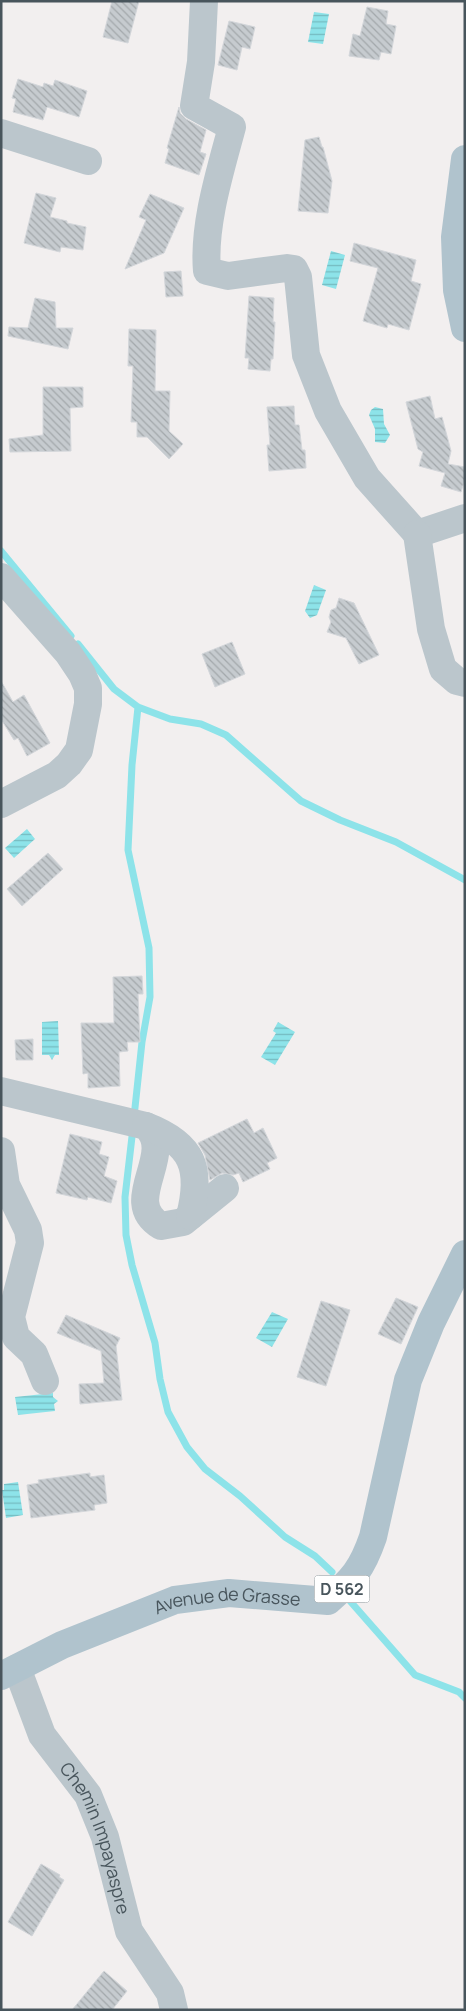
<svg xmlns="http://www.w3.org/2000/svg" width="466" height="2011" viewBox="0 0 466 2011" font-family="Manrope,sans-serif">
  <style>
    .water { fill: url(#water-rules) }
    .lines { fill: none; stroke-linecap: round; stroke-linejoin: round }
    .stream { stroke: #8de3e9; stroke-width: 7 }
    .building { fill: url(#building-back-hatch); stroke: #d3d6da }
    .minor { stroke: #bbc6cc; stroke-width: 28 }
    .major { stroke: #b0c3cd; stroke-width: 28 }
    .labels { text-anchor: middle; dominant-baseline: central; stroke-width: 4.5; stroke-linejoin: round; paint-order: stroke }
    .shield { fill: #fff; stroke: #7f888d; stroke-width: 1 }
    .shield-label { font-size: 16px; font-weight: bold; fill: #48555c }
    .street-label { font-size: 18px; fill: #48555c; stroke: #fff }
  </style>
  <defs>
    <pattern id="water-rules" width="6" height="5" patternUnits="userSpaceOnUse" patternTransform="scale(1.25)"><rect width="6" height="5" fill="#8de3e9"/><path d="M0 2.5h6" fill="none" stroke="#75bbc0"/></pattern>
    <pattern id="building-back-hatch" width="6" height="6" patternUnits="userSpaceOnUse" patternTransform="scale(1.25)"><rect width="6" height="6" fill="#c6cbcf"/><path d="M-1 5l2 2M0 0l6 6M5-1l2 2" fill="none" stroke="#a3a8ab"/></pattern>
  </defs>
  <rect width="100%" height="100%" fill="#f2efef"/>
  <!-- water -->
  <path class="water" d="M 314,12 L 329,14 L 323,44 L 308,42 Z
    M 331,251 L 345,255 L 336,289 L 322,285 Z
    M 375,407 L 383,409 L 384,424 L 390,435 L 385,443 L 375,442 L 375,429 L 369,415 L 371,410 Z
    M 314,585 L 326,590 L 317,615 L 310,618 L 305,611 Z
    M 27,829 L 35,839 L 14,858 L 5,848 Z
    M 58,1021 L 59,1055 L 55,1055 L 52,1060 L 49,1055 L 42,1055 L 42,1022 Z
    M 278,1022 L 295,1032 L 275,1065 L 261,1057 L 276,1033 L 273,1031 Z
    M 272,1312 L 288,1319 L 272,1347 L 256,1338 Z
    M 53,1393 L 53,1397 L 58,1401 L 54,1404 L 55,1411 L 18,1415 L 15,1397 Z
    M 18,1482 L 23,1515 L 6,1518 L 2,1490 L 4,1490 L 4,1484 Z"/>
  <g class="lines">
    <!-- stream -->
    <path class="stream" d="M 1,551 L 71,636
      M 78,644 L 114,689 L 138,707 L 170,719 L 201,724 L 226,735 L 301,801 L 340,820 L 396,842 L 465,880
      M 134,1117 L 142,1042 L 150,997 L 149,948 L 128,850 L 132,765 L 138,707
      M 133,1128 L 125,1197 L 126,1235 L 132,1265 L 155,1343 L 160,1379 L 168,1412 L 187,1447 L 205,1469 L 240,1496 L 285,1537 L 315,1556 L 332,1572
      M 350,1601 L 415,1675 L 459,1692 L 465,1698"/>
  </g>
  <!-- building -->
  <path class="building" d="M 112,1 L 139,1 L 128,43 L 103,37 Z
    M 367,7 L 388,11 L 386,24 L 396,26 L 391,54 L 381,52 L 379,60 L 349,56 L 353,34 L 360,36 Z
    M 229,21 L 255,27 L 250,49 L 242,47 L 237,70 L 218,65 Z
    M 18,79 L 43,87 L 44,83 L 53,86 L 55,80 L 87,91 L 79,117 L 47,107 L 43,120 L 13,112 L 16,99 L 12,98 Z
    M 179,107 L 180,113 L 186,119 L 206,130 L 200,152 L 206,154 L 199,175 L 165,163 L 169,149 L 167,148 Z
    M 319,137 L 322,147 L 323,147 L 332,181 L 328,213 L 298,211 L 305,140 Z
    M 36,193 L 56,198 L 50,217 L 67,221 L 67,223 L 86,227 L 83,250 L 61,247 L 60,252 L 24,243 Z
    M 150,194 L 184,208 L 164,253 L 125,269 L 146,220 L 139,217 Z
    M 354,243 L 416,260 L 411,281 L 421,284 L 409,330 L 388,324 L 387,328 L 363,321 L 378,268 L 350,261 Z
    M 181,271 L 183,296 L 166,297 L 164,272 Z
    M 249,296 L 274,298 L 273,322 L 275,322 L 273,359 L 271,359 L 270,371 L 248,369 L 249,358 L 245,358 Z
    M 35,298 L 55,302 L 56,328 L 73,328 L 68,349 L 8,336 L 9,327 L 28,328 Z
    M 129,329 L 156,330 L 155,391 L 170,391 L 169,431 L 183,444 L 169,459 L 147,437 L 137,437 L 137,422 L 131,422 L 133,366 L 128,366 Z
    M 43,387 L 83,387 L 83,407 L 70,408 L 71,451 L 10,452 L 9,439 L 43,435 Z
    M 430,396 L 435,419 L 442,417 L 451,451 L 448,464 L 465,467 L 465,479 L 461,492 L 441,486 L 445,473 L 419,466 L 423,452 L 418,449 L 406,402 Z
    M 294,406 L 295,425 L 299,425 L 302,450 L 305,450 L 306,468 L 269,471 L 267,445 L 270,445 L 267,407 Z
    M 339,598 L 354,603 L 379,655 L 359,664 L 346,638 L 327,632 L 331,622 L 329,617 L 331,610 L 336,608 Z
    M 232,642 L 245,674 L 215,687 L 202,654 Z
    M 1,681 L 13,702 L 24,695 L 50,743 L 27,756 L 18,738 L 14,740 L 1,719 Z
    M 48,853 L 63,869 L 22,906 L 7,889 Z
    M 142,976 L 143,994 L 138,994 L 140,1042 L 127,1042 L 128,1051 L 119,1052 L 120,1086 L 88,1088 L 88,1073 L 83,1074 L 81,1023 L 114,1023 L 113,977 Z
    M 33,1039 L 33,1060 L 16,1060 L 15,1040 Z
    M 247,1119 L 254,1133 L 263,1128 L 277,1158 L 267,1163 L 270,1169 L 243,1182 L 239,1173 L 233,1175 L 222,1173 L 210,1180 L 205,1155 L 198,1143 Z
    M 70,1134 L 102,1142 L 99,1154 L 109,1157 L 104,1176 L 117,1181 L 111,1203 L 88,1197 L 87,1200 L 56,1193 Z
    M 396,1298 L 418,1307 L 401,1344 L 378,1334 Z
    M 321,1301 L 350,1310 L 326,1386 L 297,1377 Z
    M 66,1315 L 120,1338 L 116,1346 L 122,1400 L 80,1404 L 79,1384 L 104,1383 L 101,1351 L 57,1333 Z
    M 90,1473 L 90,1477 L 104,1475 L 107,1503 L 94,1505 L 95,1510 L 31,1518 L 27,1485 L 39,1483 L 38,1480 Z
    M 41,1864 L 60,1875 L 59,1877 L 64,1880 L 32,1936 L 8,1922 Z
    M 104,1971 L 127,1991 L 112,2010 L 72,2010 Z"/>
  <g class="lines">
    <!-- minor -->
    <g class="minor">
      <path d="M 204,1 L 201,62 L 194,106 L 232,127 C 220,172 203,225 207,271 L 228,276 L 287,268 L 294,269 L 298,277 L 306,355 L 328,411 L 367,478 L 417,534 L 465,518"/>
      <path d="M 1,133 L 88,161"/>
      <path d="M 417,534 L 431,629 L 443,669 L 457,681 L 465,683"/>
      <path d="M 1,577 L 68,653 L 82,674 L 88,688 L 88,704 L 79,750 L 69,764 L 57,775 L 1,804"/>
      <path d="M 1,1091 L 146,1126 C 177,1154 119,1201 161,1226 L 183,1222 L 225,1188"/>
      <path d="M 146,1126 C 193,1144 202,1168 190,1216"/>
      <path d="M 1,1151 L 6,1185 L 28,1230 L 30,1243 L 11,1317 L 16,1337 L 34,1354 L 45,1381"/>
      <path id="s1" d="M 17,1668 L 42,1735 L 88,1795 L 105,1837 L 129,1931 L 170,1993 L 174,2010"/>
    </g>
    <!-- major -->
    <g class="major">
      <path d="M 465,159 L 455,237 L 457,290 L 465,328"/>
      <path id="s2" d="M 1,1676 L 62,1645 L 175,1600 L 229,1593 L 328,1601 C 353,1579 362,1569 373,1537 L 408,1380 L 431,1323 L 465,1254"/>
    </g>
  </g>
  <g class="labels">
    <!-- shield labels -->
    <rect class="shield" x="314.5" y="1575.5" width="55" height="27" rx="4"/>
    <g class="shield-label">
      <text x="342" y="1589">D 562</text>
    </g>
    <!-- street labels -->
    <g class="street-label">
      <text stroke="none"><textPath href="#s2" startOffset="242">Avenue de Grasse</textPath></text>
      <text stroke="none"><textPath href="#s1" startOffset="190">Chemin Impayaspre</textPath></text>
    </g>
  </g>
  <!-- border -->
  <rect width="466" height="2011" fill="none" stroke="#48555c" stroke-width="5"/>
</svg>
